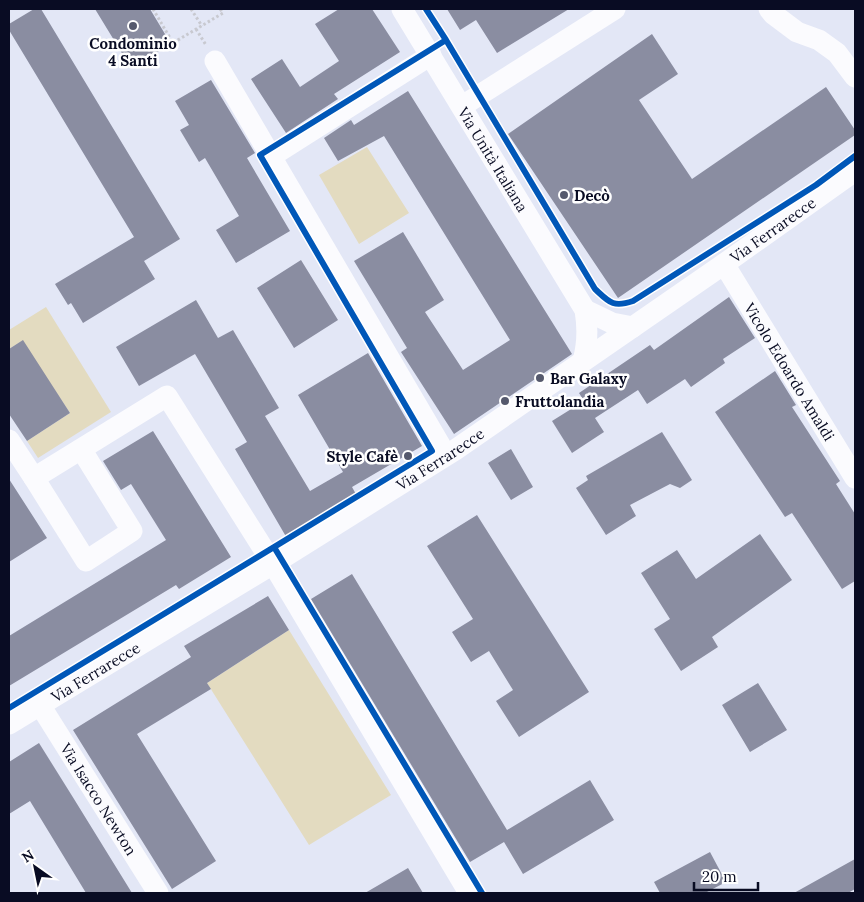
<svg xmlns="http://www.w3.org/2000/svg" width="864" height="902" viewBox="0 0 864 902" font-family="Lora,serif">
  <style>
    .green { fill: #e3dbc0 }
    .building { fill: #8a8da1 }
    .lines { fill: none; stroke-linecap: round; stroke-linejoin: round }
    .path { stroke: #c8c9d0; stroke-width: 3; stroke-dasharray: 2.5 2.5; stroke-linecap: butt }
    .minor { stroke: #fbfbfe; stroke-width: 21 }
    .cycleway-casing { stroke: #fff; stroke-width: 9 }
    .cycleway { stroke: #0057b8; stroke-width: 6 }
    .poi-dot { fill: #55596d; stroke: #fff; stroke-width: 2 }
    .labels { text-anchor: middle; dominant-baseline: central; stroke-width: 5; stroke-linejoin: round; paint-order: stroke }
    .poi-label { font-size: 15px; font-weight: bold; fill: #090c23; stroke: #fff; text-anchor: start }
    .street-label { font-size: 15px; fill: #090c23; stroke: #fff }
  </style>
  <rect width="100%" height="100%" fill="#e3e7f6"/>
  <!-- green -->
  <path class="green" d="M 367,147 L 409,213 L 359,244 L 319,175 Z
    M 46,307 L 111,412 L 38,458 L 27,441 L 70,413 L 22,341 L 9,349 L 9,330 Z
    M 289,630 L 391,795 L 309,845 L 207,683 Z"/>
  <!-- building -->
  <path class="building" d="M 34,9 L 41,9 L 180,239 L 144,261 L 155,279 L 83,323 L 71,303 L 68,305 L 55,284 L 134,237 L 9,30 L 9,24 Z
    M 95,9 L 150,9 L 171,44 L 131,68 Z
    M 339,9 L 372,9 L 400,52 L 334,94 L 338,99 L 286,133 L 251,79 L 282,59 L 300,87 L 339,61 L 315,24 Z
    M 447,9 L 569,9 L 497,53 L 476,20 L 460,30 Z
    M 652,34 L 678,74 L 639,100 L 692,179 L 826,87 L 855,130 L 855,135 L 618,298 L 508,134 Z
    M 211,80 L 255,153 L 247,158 L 290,231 L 236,263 L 216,230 L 239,216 L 205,158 L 199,162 L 180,130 L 189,125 L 175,101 Z
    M 408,91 L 572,354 L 454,434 L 401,352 L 407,348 L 354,261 L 403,232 L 444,300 L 425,312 L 463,370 L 510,340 L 384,136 L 338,161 L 324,138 L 351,120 L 354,125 Z
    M 301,260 L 338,320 L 294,348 L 257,288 Z
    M 729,297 L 755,338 L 723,359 L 725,363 L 691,387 L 685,379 L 647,404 L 638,390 L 595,418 L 604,432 L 572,453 L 552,421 L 584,401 L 579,393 L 650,345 L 654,350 Z
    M 196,300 L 218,338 L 233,330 L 279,408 L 265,416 L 310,491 L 343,472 L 298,395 L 368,353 L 422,446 L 352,487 L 357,496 L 288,540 L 235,449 L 247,442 L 195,354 L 139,386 L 116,347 Z
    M 23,340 L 70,413 L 27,441 L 9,414 L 9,349 Z
    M 775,371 L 796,405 L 792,407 L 840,481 L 836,484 L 855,514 L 855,581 L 842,589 L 792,513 L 785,517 L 715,412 Z
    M 153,431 L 231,557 L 179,589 L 176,585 L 9,686 L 9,636 L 166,540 L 131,484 L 121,490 L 103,461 Z
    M 662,432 L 692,480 L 680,488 L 670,484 L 630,505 L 636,516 L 606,535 L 576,488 L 588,480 L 586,476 Z
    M 511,449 L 533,487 L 511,500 L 488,463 Z
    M 9,479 L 47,538 L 9,562 Z
    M 477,515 L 589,692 L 519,737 L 496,701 L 513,690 L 489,651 L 471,662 L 452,632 L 473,619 L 427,546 Z
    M 760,534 L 792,580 L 712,637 L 718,647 L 681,671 L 654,629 L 670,619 L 641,573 L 677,550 L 696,579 Z
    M 352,574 L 507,830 L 590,780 L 614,820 L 523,874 L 504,842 L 470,862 L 311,599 Z
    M 268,596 L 289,630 L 207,683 L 211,689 L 137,734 L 216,861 L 172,889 L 73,730 L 191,657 L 184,646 Z
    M 758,683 L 787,730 L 750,752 L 722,705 Z
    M 39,743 L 74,799 L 132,893 L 86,893 L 30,801 L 9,814 L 9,762 Z
    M 710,852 L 726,882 L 705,893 L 660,893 L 654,882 Z
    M 855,859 L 855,889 L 848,893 L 794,893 Z
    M 408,868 L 423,893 L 365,893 Z"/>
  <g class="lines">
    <!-- path -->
    <path class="path" d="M 153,9 L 173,43 L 223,13 L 220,9
      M 191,9 L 202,26
      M 196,29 L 206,45"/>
    <!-- minor -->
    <g class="minor">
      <path id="s1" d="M 402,9 L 585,310 C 588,328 588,343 583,361"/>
      <path d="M 769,9 L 773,14 L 797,32 L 819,40 L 837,53 L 855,77"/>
      <path d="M 215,61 L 446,455"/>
      <path d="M 462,106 L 615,9"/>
      <path d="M 272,156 L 431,55"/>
      <path id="s2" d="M 724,264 L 855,478"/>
      <path d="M 585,310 L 612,323 L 633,327"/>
      <path d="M 9,440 L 34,478"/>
      <path d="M 81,449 L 132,531 L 86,561 L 34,478 L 167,396 L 273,564 L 469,893"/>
      <path id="s3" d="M 40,705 L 158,893"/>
      <path id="s4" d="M 9,724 L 273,564 L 455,450 L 724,264 L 855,171"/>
    </g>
    <defs>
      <path id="cycleway" d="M 446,40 L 595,289 C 609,302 613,308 633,301 L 816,185 L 855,156
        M 274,547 L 482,893
        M 9,708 L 432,451 L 260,155 L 446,40 L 426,9"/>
    </defs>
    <!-- cycleway casing -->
    <use href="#cycleway" class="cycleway-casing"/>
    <!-- cycleway -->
    <use href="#cycleway" class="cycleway"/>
  </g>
  <!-- markers -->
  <g class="poi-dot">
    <circle cx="133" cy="26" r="5"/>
    <circle cx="564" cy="195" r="5"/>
    <circle cx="540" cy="378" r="5"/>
    <circle cx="505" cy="401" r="5"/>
    <circle cx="408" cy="456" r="5"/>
  </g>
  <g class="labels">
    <!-- poi labels -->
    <g class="poi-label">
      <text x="133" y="43" text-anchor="middle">Condominio<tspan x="133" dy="17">4 Santi</tspan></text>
      <text x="574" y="195">Decò</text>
      <text x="550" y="378">Bar Galaxy</text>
      <text x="515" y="401">Fruttolandia</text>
      <text x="398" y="456" text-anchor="end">Style Cafè</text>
    </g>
    <!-- street labels -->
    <g class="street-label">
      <text stroke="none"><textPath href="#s1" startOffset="176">Via Unità Italiana</textPath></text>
      <text stroke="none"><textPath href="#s4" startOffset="910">Via Ferrarecce</textPath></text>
      <text stroke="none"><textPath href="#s2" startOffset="126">Vicolo Edoardo Amaldi</textPath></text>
      <text stroke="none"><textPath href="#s4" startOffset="506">Via Ferrarecce</textPath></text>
      <text stroke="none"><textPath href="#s4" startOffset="101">Via Ferrarecce</textPath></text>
      <text stroke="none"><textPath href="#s3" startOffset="111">Via Isacco Newton</textPath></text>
    </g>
  </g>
  <!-- border -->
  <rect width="864" height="902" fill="none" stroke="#090c23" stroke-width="20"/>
  <!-- north arrow -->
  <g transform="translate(35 867) rotate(327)" stroke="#ffffff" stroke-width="4" paint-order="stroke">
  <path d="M0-4L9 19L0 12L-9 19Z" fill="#090c23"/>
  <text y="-8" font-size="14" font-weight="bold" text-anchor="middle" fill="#090c23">N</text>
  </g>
  <!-- scale -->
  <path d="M694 882v8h64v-8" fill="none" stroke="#090c23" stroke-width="2.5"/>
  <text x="702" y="882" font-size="15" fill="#090c23" stroke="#ffffff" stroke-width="4" paint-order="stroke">20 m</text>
</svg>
